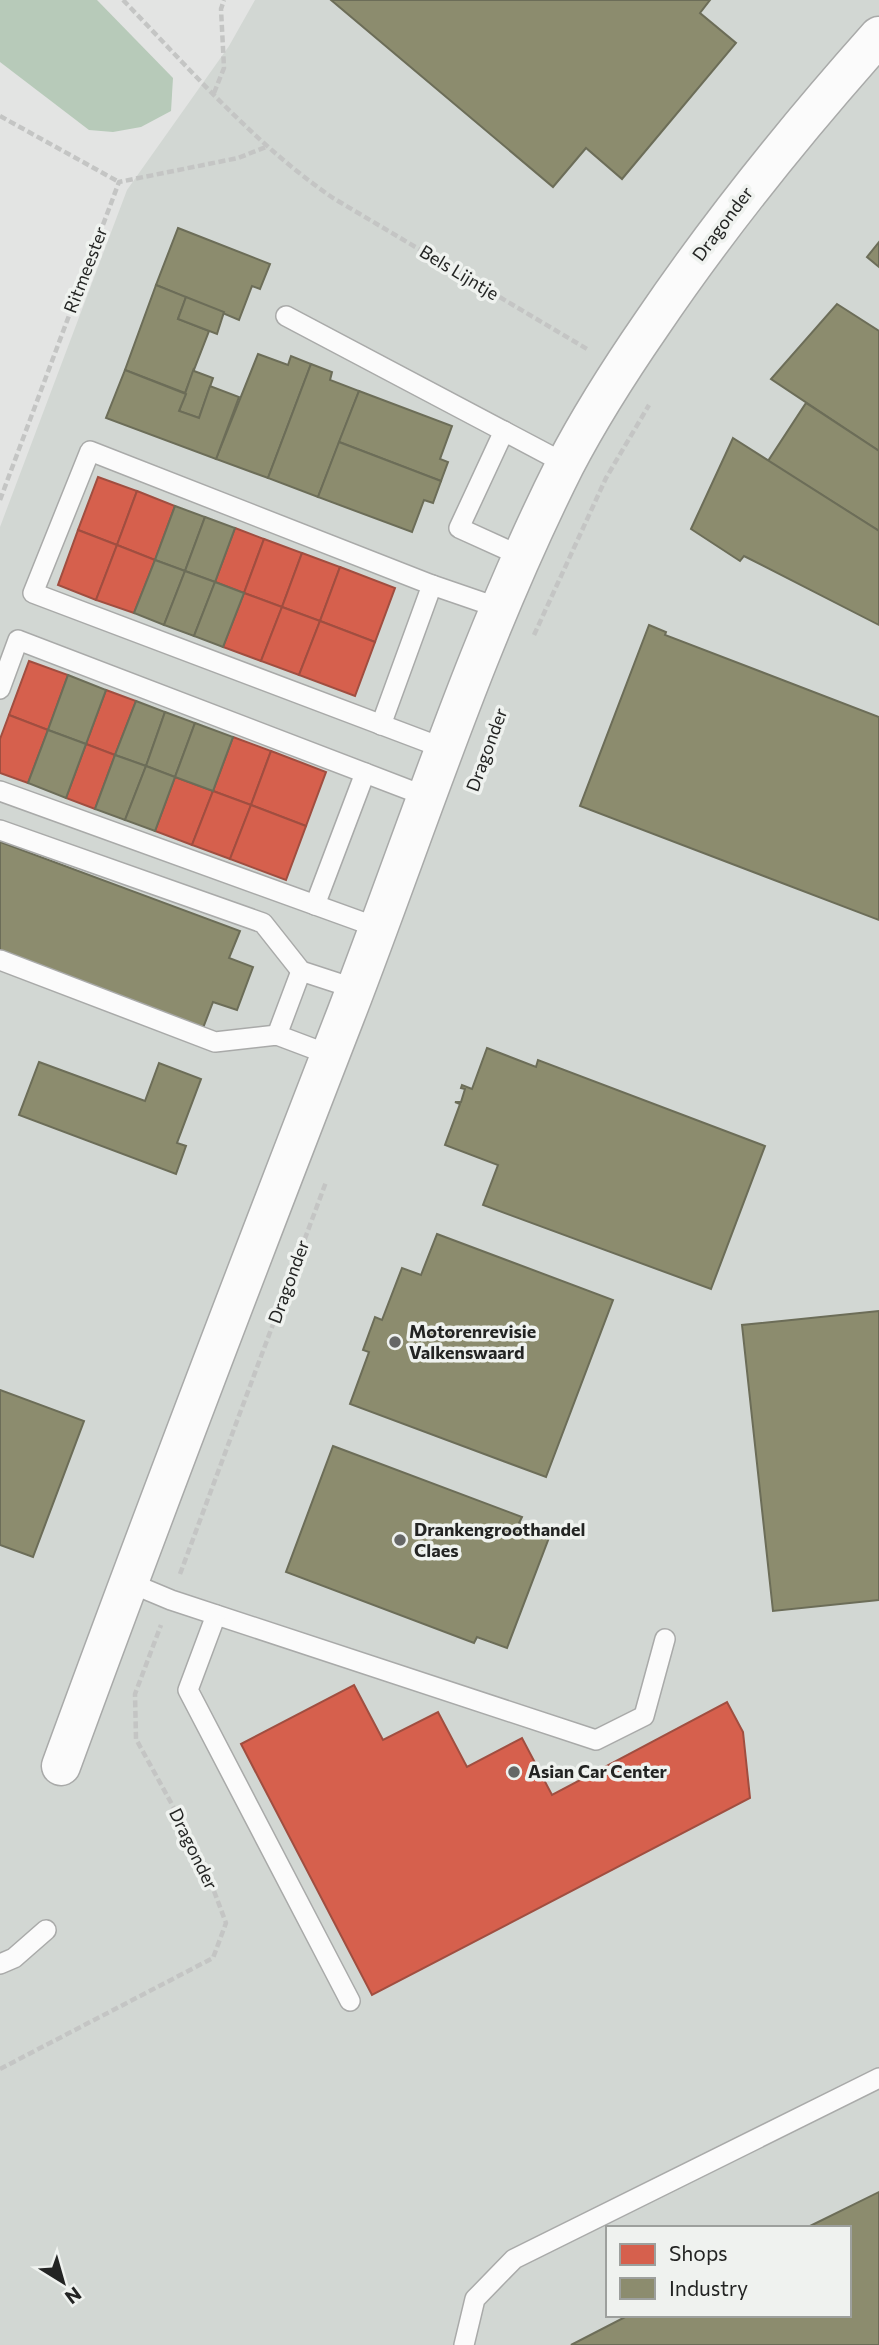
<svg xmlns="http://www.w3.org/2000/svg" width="879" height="2345" font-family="Commissioner,sans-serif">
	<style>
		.built { fill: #d2d7d3; fill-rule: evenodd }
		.forest { fill: #b7cab9 }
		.shops { fill: #d6604d; stroke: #a04e40; stroke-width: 2 }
		.industry { fill: #8c8c6e; stroke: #6c6d58; stroke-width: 2 }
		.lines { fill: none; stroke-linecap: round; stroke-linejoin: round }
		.lane-casing { stroke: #a9aaa9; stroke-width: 22 }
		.street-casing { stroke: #a9aaa9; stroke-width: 41 }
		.path { stroke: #c4c5c4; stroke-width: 4.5; stroke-dasharray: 7 3.5; stroke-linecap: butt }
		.lane { stroke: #fbfbfb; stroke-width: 19 }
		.street { stroke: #fbfbfb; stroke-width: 38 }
		.poi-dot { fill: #666766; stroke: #eff2ef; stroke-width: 2.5 }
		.labels { text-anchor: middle; stroke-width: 7; stroke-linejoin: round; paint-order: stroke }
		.street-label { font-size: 18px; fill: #232423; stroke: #eff2ef }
		.poi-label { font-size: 18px; font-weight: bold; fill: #232423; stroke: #eff2ef; text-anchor: start }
	</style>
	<rect width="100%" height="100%" fill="#e3e4e3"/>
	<path class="built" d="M255,0H879V2345H0V527L127,190L229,46ZM608,2228H849V2315H608Z"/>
	<polygon class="forest" points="0,0 97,0 173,78 171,111 141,127 113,132 89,130 0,62"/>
	<g class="shops">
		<polygon points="98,477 137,491 117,545 78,530"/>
		<polygon points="137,491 175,506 155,560 117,545"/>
		<polygon points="235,528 264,539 244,593 215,582"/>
		<polygon points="78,530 117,545 96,600 58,585"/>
		<polygon points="264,539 302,553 282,607 244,593"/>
		<polygon points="117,545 155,560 134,613 96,600"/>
		<polygon points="302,553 340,567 320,621 282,607"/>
		<polygon points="340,567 395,588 375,642 320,621"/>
		<polygon points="244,593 282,607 261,661 223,647"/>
		<polygon points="282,607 320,621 299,675 261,661"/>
		<polygon points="320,621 375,642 355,696 299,675"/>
		<polygon points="29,661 68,675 48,730 9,715"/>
		<polygon points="106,690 136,701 115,755 86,744"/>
		<polygon points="9,715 48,730 28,783 0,773 0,739"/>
		<polygon points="233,737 271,751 251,805 213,791"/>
		<polygon points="86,744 115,755 95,809 66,798"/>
		<polygon points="271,751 326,772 306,826 251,805"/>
		<polygon points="175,777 213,791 192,845 155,831"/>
		<polygon points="213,791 251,805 230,859 192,845"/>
		<polygon points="251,805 306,826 286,880 230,859"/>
		<polygon points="354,1685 383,1740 438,1712 467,1767 522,1738 552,1795 727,1702 743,1732 750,1798 372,1995 241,1744"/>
	</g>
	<g class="industry">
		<polygon points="331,0 710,0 700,13 736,43 622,179 586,148 553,187"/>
		<polygon points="178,228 270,264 260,289 252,286 239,320 156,285"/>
		<polygon points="879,242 879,267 867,257"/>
		<polygon points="156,285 186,297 178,319 209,331 185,393 125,370"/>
		<polygon points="186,297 224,312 217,334 178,319"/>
		<polygon points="837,304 879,331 879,451 771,379"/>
		<polygon points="258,354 288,365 291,356 311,364 268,478 216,459"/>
		<polygon points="311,364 332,372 330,380 359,391 318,497 268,478"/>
		<polygon points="194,368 194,371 213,378 199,418 179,411"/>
		<polygon points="125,370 186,394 179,411 199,418 210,386 239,397 216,459 106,418"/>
		<polygon points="359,391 452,426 440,459 448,462 441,481 339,442"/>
		<polygon points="806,403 879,451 879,531 768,461"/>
		<polygon points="733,438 879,531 879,625 744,556 740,561 691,529"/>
		<polygon points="339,442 441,481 433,503 424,500 412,532 318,497"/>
		<polygon points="175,506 205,517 185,571 155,560"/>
		<polygon points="205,517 235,528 215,582 185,571"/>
		<polygon points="155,560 185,571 164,625 134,613"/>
		<polygon points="185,571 215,582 194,636 164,625"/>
		<polygon points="215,582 244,593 223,647 194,636"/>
		<polygon points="649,625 666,632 665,635 879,717 879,920 580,806"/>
		<polygon points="68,675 106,690 86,744 48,730"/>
		<polygon points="136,701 165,712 146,766 115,755"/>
		<polygon points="165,712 195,723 175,777 146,766"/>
		<polygon points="195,723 233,737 213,791 175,777"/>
		<polygon points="48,730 86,744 66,798 28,783"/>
		<polygon points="115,755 146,766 125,820 95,809"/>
		<polygon points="146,766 175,777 155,831 125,820"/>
		<polygon points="0,842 240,931 229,958 253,967 237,1010 213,1002 203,1028 0,953"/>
		<polygon points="487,1048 536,1067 538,1060 765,1146 711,1289 483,1205 498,1165 445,1145 460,1104 455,1102 461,1102 465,1089 461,1088 462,1085 472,1089"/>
		<polygon points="39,1062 145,1101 159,1063 201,1079 177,1143 186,1146 176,1174 19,1115"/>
		<polygon points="437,1234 613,1300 546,1477 350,1404 369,1352 363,1350 375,1317 382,1320 402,1268 421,1275"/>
		<polygon points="879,1311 879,1600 773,1611 742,1325"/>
		<polygon points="0,1390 84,1421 33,1557 0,1545"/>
		<polygon points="333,1446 522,1517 519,1523 550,1535 507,1648 477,1637 474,1643 286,1572"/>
		<polygon points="879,2192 879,2345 571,2345 629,2315 849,2315 849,2228 806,2228"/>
	</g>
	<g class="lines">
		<g class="lane-casing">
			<g id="lane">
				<polyline points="286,316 566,464"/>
				<polyline points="504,431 459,528 523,557"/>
				<polyline points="0,689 18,640 425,796"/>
				<polyline points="381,725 432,585"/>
				<polyline points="443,748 33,593 90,451 432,585 499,608"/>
				<polyline points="0,791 379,928"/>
				<polyline points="0,830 263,923 301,971 356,989"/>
				<polyline points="315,905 365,773"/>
				<polyline points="0,960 215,1042 277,1035 330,1055"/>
				<polyline points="277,1035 301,971"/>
				<polyline points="128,1582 171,1600 596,1740 644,1716 665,1639"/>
				<polyline points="216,1615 188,1690 350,2001"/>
				<polyline points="0,1964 14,1958 46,1930"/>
				<polyline points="464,2345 475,2299 514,2259 879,2078"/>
			</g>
		</g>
		<g class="street-casing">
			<path id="street" d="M61,1766C153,1514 249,1264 346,1014C417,830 476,642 565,465C590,417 620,370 651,325C720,223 797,128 879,36"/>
		</g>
		<g class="path">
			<path d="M123,0C190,69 253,143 333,198L587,349"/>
			<polyline points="214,93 224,68 221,9 224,0"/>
			<polyline points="0,116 119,182"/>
			<polyline points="0,500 119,182 238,158 266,147"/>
			<polyline points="534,635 606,478 649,405"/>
			<polyline points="180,1574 326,1182"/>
			<polyline points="0,2069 213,1958 226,1923 202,1859 136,1739 135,1694 161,1625"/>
		</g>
		<use href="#lane" class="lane"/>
		<use href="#street" class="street"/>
	</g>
	<g class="poi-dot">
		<circle cx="395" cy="1342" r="7"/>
		<circle cx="400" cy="1540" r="7"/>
		<circle cx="514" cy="1772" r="7"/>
	</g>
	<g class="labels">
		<g class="street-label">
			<text transform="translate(723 224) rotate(-53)" y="6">Dragonder</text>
			<text transform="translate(86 270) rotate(-69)" y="6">Ritmeester</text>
			<text transform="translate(459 273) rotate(31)" y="6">Bels Lijntje</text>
			<text transform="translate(487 750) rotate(-70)" y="6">Dragonder</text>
			<text transform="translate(289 1282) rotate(-70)" y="6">Dragonder</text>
			<text transform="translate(193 1849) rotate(64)" y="6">Dragonder</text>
		</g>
		<g class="poi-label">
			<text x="409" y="1338">Motorenrevisie<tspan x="409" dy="21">Valkenswaard</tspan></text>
			<text x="414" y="1536">Drankengroothandel<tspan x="414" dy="21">Claes</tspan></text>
			<text x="528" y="1778">Asian Car Center</text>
		</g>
	</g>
	<rect x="606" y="2226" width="245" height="91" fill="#eff2ef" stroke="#9da09d" stroke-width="2"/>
	<rect x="620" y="2244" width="35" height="21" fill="#d6604d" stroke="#9da09d" stroke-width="2"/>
	<text x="669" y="2261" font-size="21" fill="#232423">Shops</text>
	<rect x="620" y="2278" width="35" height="21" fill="#8c8c6e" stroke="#9da09d" stroke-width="2"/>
	<text x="669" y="2296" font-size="21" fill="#232423">Industry</text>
	<g transform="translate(63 2282) rotate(143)" stroke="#eff2ef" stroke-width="5" paint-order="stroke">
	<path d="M0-5L12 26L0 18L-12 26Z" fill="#232423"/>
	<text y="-10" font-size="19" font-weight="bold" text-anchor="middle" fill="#232423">N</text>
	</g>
</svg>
